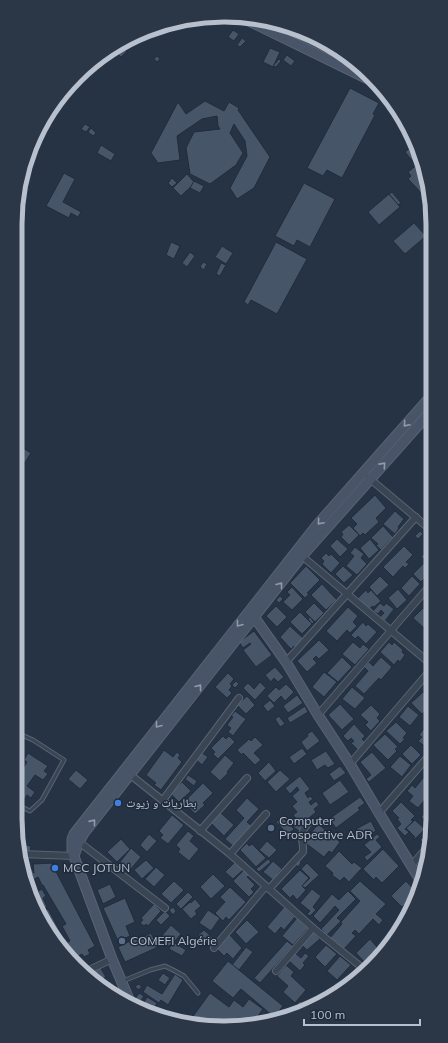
<svg xmlns="http://www.w3.org/2000/svg" width="448" height="1043" font-family="Mulish,'Noto Naskh Arabic',sans-serif">
	<style>
		.building { fill: #475569; stroke: #212c3c }
		.lines { fill: none; stroke-linecap: round; stroke-linejoin: round }
		.lane-casing { stroke: #596372; stroke-width: 5 }
		.street-casing { stroke: #596372; stroke-width: 8 }
		.secondary-casing { stroke: #596372; stroke-width: 11 }
		.lane { stroke: #3a4554; stroke-width: 3 }
		.street { stroke: #3a4554; stroke-width: 6 }
		.secondary { stroke: #485468; stroke-width: 9 }
		.oneway { stroke: #919aaa }
		.shop-dot { fill: #3f7fe0; stroke: #1f2a3a; stroke-width: 1.5 }
		.service-dot { fill: #5c6f8a; stroke: #1f2a3a; stroke-width: 1.5 }
		.labels { text-anchor: middle; stroke-width: 3; stroke-linejoin: round; paint-order: stroke }
		.poi-label { font-size: 12px; fill: #b8c0ce; stroke: #1f2a3a; text-anchor: start }
		.rim { fill: none; stroke: #b8c0ce; stroke-width: 5 }
	</style>
	<rect width="100%" height="100%" fill="#253345"/>
	<g class="building">
		<polygon points="233,30 239,34 234,41 228,37"/>
		<polygon points="242,38 246,41 240,47 237,45"/>
		<polygon points="122,47 127,51 121,57 116,52"/>
		<polygon points="270,48 280,52 273,67 263,62"/>
		<polygon points="287,55 295,61 291,66 283,60"/>
		<polygon points="156,56 160,58 158,62 154,60"/>
		<polygon points="279,59 281,61 276,67 273,66"/>
		<polygon points="350,88 379,103 373,114 375,115 342,178 327,170 323,176 307,168"/>
		<polygon points="205,101 224,111 229,102 239,108 238,110 270,157 254,188 237,199 230,188 247,156 245,141 234,124 230,133 243,153 236,165 210,184 190,174 186,148 194,132 220,129 218,126 217,116 202,119 177,136 180,160 158,163 151,153 178,102 186,114"/>
		<polygon points="85,124 90,127 86,132 81,129"/>
		<polygon points="91,128 96,133 93,136 88,132"/>
		<polygon points="416,143 421,159 415,164 405,152"/>
		<polygon points="101,145 115,154 111,161 97,153"/>
		<polygon points="419,163 421,165 422,163 425,172 424,172 425,174 431,196 427,199 408,179 411,176 408,172"/>
		<polygon points="64,173 75,179 63,202 81,212 78,217 71,213 69,218 46,206"/>
		<polygon points="187,174 195,183 181,196 173,188"/>
		<polygon points="172,178 177,183 172,187 168,183"/>
		<polygon points="194,181 204,186 200,193 190,188"/>
		<polygon points="304,183 335,199 310,247 297,240 294,246 275,236"/>
		<polygon points="392,192 401,203 398,205 389,194"/>
		<polygon points="389,194 400,207 379,225 368,212"/>
		<polygon points="414,223 426,236 405,254 393,241"/>
		<polygon points="171,242 180,246 174,259 166,255"/>
		<polygon points="276,242 307,259 277,314 251,300 248,305 244,302"/>
		<polygon points="222,246 233,253 226,264 215,257"/>
		<polygon points="190,252 195,256 187,267 182,263"/>
		<polygon points="203,262 207,264 204,270 200,267"/>
		<polygon points="221,263 226,265 220,276 216,274"/>
		<polygon points="15,443 31,453 15,478"/>
		<polygon points="375,495 386,508 376,518 379,522 365,535 363,533 360,536 353,528 357,524 351,518"/>
		<polygon points="432,507 432,523 424,515"/>
		<polygon points="395,511 404,519 398,527 399,528 395,534 383,524"/>
		<polygon points="349,525 359,535 349,545 341,537 343,534 341,532"/>
		<polygon points="383,526 393,537 381,550 376,545 378,544 371,538"/>
		<polygon points="420,531 423,534 418,539 415,536"/>
		<polygon points="337,539 348,549 340,557 330,546"/>
		<polygon points="370,539 379,550 369,559 360,548"/>
		<polygon points="432,543 432,565 421,557"/>
		<polygon points="404,546 413,555 406,562 409,564 405,568 403,566 393,577 383,567"/>
		<polygon points="355,547 364,554 361,558 367,564 357,575 346,566 354,556 350,553"/>
		<polygon points="326,553 329,556 331,554 340,563 331,573 322,564 324,561 321,558"/>
		<polygon points="424,563 432,571 432,575 430,573 421,582 413,574"/>
		<polygon points="306,566 320,580 307,593 309,594 305,598 290,583"/>
		<polygon points="343,566 353,575 344,583 335,574"/>
		<polygon points="380,576 389,585 377,596 369,587"/>
		<polygon points="412,576 420,584 409,596 401,588"/>
		<polygon points="322,584 337,600 326,610 311,595"/>
		<polygon points="292,587 303,599 292,610 283,602 290,595 287,592"/>
		<polygon points="398,589 407,600 397,609 388,598"/>
		<polygon points="366,590 368,593 371,590 381,601 374,607 373,606 369,609 358,598"/>
		<polygon points="280,596 283,599 279,603 276,600"/>
		<polygon points="432,597 432,611 428,606 430,603 428,601"/>
		<polygon points="314,603 324,613 315,622 305,612"/>
		<polygon points="380,603 384,606 386,603 394,609 385,621 380,617 384,613 381,610 378,614 373,611"/>
		<polygon points="276,606 287,617 277,627 266,616"/>
		<polygon points="348,607 358,616 353,622 357,626 350,633 347,630 337,641 326,631"/>
		<polygon points="423,608 432,617 432,622 425,629 413,618"/>
		<polygon points="300,612 312,624 302,634 290,622"/>
		<polygon points="310,617 314,622 312,624 308,619"/>
		<polygon points="363,622 366,626 368,624 377,632 366,644 358,636 355,639 351,635"/>
		<polygon points="290,626 304,639 295,648 294,646 291,649 280,637"/>
		<polygon points="254,631 272,655 256,667 243,650 251,644 250,643 243,648 239,642"/>
		<polygon points="319,640 329,650 319,659 316,656 313,659 317,663 307,672 297,661"/>
		<polygon points="353,642 360,648 363,644 369,649 355,665 342,654"/>
		<polygon points="389,642 392,645 394,642 403,650 402,652 405,655 400,662 398,660 394,665 380,652"/>
		<polygon points="342,657 352,667 338,682 327,673"/>
		<polygon points="381,657 392,667 381,680 379,678 364,694 355,686 368,671 364,667 369,662 373,666"/>
		<polygon points="275,667 284,677 278,682 274,678 271,682 265,675"/>
		<polygon points="324,672 337,682 324,697 312,687"/>
		<polygon points="228,673 234,679 230,684 232,686 229,690 232,693 227,698 215,687"/>
		<polygon points="236,681 239,684 235,688 232,685"/>
		<polygon points="260,682 266,688 255,700 243,688 248,683 254,689"/>
		<polygon points="433,683 433,699 425,690"/>
		<polygon points="286,684 294,692 285,701 281,696 274,703 267,696 276,687 279,690"/>
		<polygon points="352,687 365,698 355,709 342,699"/>
		<polygon points="423,692 433,701 433,703 422,714 411,703"/>
		<polygon points="297,695 303,703 288,713 283,706"/>
		<polygon points="247,696 255,705 246,714 237,705"/>
		<polygon points="270,700 275,706 268,712 263,706"/>
		<polygon points="340,704 354,719 342,730 328,715"/>
		<polygon points="371,705 380,714 377,718 380,721 371,731 365,725 368,722 360,715"/>
		<polygon points="305,706 308,712 290,723 287,718"/>
		<polygon points="408,706 419,715 410,726 399,717"/>
		<polygon points="235,711 246,719 233,736 228,732 231,728 227,725 233,717 231,716"/>
		<polygon points="279,716 285,724 280,727 275,719"/>
		<polygon points="433,720 433,728 429,724"/>
		<polygon points="396,722 407,733 403,738 405,739 400,744 386,731"/>
		<polygon points="354,724 365,736 362,739 367,744 359,751 351,743 354,741 351,738 348,741 343,736"/>
		<polygon points="425,727 433,733 433,741 427,748 418,741 422,737 419,735"/>
		<polygon points="312,731 320,741 307,751 301,742 308,736 307,734"/>
		<polygon points="385,734 398,747 395,749 397,751 388,760 373,745"/>
		<polygon points="223,736 226,739 229,736 235,742 218,759 213,754 215,752 211,748"/>
		<polygon points="255,737 263,745 254,753 261,760 255,765 243,753 242,755 237,750 249,739 251,741"/>
		<polygon points="411,745 421,755 412,764 402,754"/>
		<polygon points="302,748 307,754 294,764 289,757"/>
		<polygon points="164,750 173,757 177,752 180,755 178,758 182,762 161,790 154,785 156,783 146,775"/>
		<polygon points="326,751 335,764 328,768 325,765 317,770 311,760"/>
		<polygon points="201,752 208,757 202,765 195,759"/>
		<polygon points="372,752 386,768 369,782 366,779 371,775 360,762"/>
		<polygon points="28,753 48,766 44,771 48,774 43,780 35,775 27,786 35,792 31,798 27,795 24,800 15,794 15,780 27,762 24,760"/>
		<polygon points="225,755 234,763 227,772 228,773 220,781 210,772"/>
		<polygon points="400,756 411,765 402,777 390,767"/>
		<polygon points="269,762 276,771 265,781 258,773"/>
		<polygon points="428,764 433,768 433,773 432,775 424,770"/>
		<polygon points="340,766 346,773 334,781 329,774"/>
		<polygon points="76,770 88,780 80,789 68,779"/>
		<polygon points="280,770 290,779 276,792 267,782"/>
		<polygon points="428,772 433,776 433,790 432,791 430,789 425,795 427,797 418,808 409,801 413,796 407,791 412,785 415,788"/>
		<polygon points="188,775 197,781 194,786 185,779"/>
		<polygon points="300,776 310,789 305,793 308,798 310,796 313,799 309,802 311,805 316,801 319,805 314,809 316,812 301,825 293,815 297,812 292,806 297,802 292,796 299,790 297,787 290,794 285,788"/>
		<polygon points="340,780 349,792 330,805 322,793"/>
		<polygon points="182,782 191,791 179,802 170,793"/>
		<polygon points="203,783 213,793 203,803 205,805 195,814 184,802"/>
		<polygon points="360,797 365,803 358,808 360,810 336,828 329,819"/>
		<polygon points="247,798 259,809 247,822 253,827 234,847 225,839 244,818 236,810"/>
		<polygon points="401,802 415,816 411,820 413,821 405,829 409,832 405,836 397,828 401,824 397,819 399,818 392,811"/>
		<polygon points="432,805 433,806 433,819 432,826 421,817"/>
		<polygon points="220,812 234,825 224,836 210,822"/>
		<polygon points="172,815 184,825 168,844 160,838 163,835 159,831"/>
		<polygon points="282,817 294,829 284,838 279,832 283,829 276,822"/>
		<polygon points="415,820 425,829 414,840 413,840 415,837 406,828"/>
		<polygon points="371,821 376,831 361,839 356,829"/>
		<polygon points="296,823 303,827 301,832 293,827"/>
		<polygon points="318,824 340,842 332,853 329,851 324,857 304,842"/>
		<polygon points="188,831 194,836 190,841 199,849 189,861 178,852 180,849 176,845"/>
		<polygon points="149,834 157,841 147,852 140,845"/>
		<polygon points="377,834 380,837 376,840 382,847 367,861 364,857 371,852 364,845"/>
		<polygon points="425,835 428,838 423,843 420,840"/>
		<polygon points="121,839 130,849 117,862 107,852"/>
		<polygon points="267,841 277,850 269,858 259,850"/>
		<polygon points="247,843 249,846 252,844 266,858 256,867 240,850"/>
		<polygon points="25,845 31,846 30,852 24,851"/>
		<polygon points="131,848 141,857 130,870 120,862"/>
		<polygon points="383,849 399,866 382,883 376,877 374,880 363,869"/>
		<polygon points="339,851 352,864 354,862 362,868 349,882 344,877 340,881 332,875 333,873 325,866"/>
		<polygon points="268,859 271,862 259,872 256,869"/>
		<polygon points="146,860 154,868 142,879 134,870"/>
		<polygon points="298,860 301,863 298,867 295,864"/>
		<polygon points="273,861 282,869 273,880 263,872"/>
		<polygon points="235,862 243,870 233,879 225,872"/>
		<polygon points="54,863 52,864 95,946 88,950 90,954 84,957 82,954 71,960 69,955 72,953 66,943 70,941 62,926 66,924 43,885 42,885 38,877 26,884 22,864 29,864 34,873 33,864"/>
		<polygon points="307,863 319,875 305,888 302,886 310,878 301,869"/>
		<polygon points="156,867 165,875 154,887 145,879"/>
		<polygon points="244,870 249,875 247,877 255,885 251,889 254,892 249,897 233,881"/>
		<polygon points="300,870 309,878 302,886 306,890 297,900 293,895 290,898 281,889"/>
		<polygon points="213,874 225,886 211,899 200,887"/>
		<polygon points="174,881 184,890 171,903 161,894"/>
		<polygon points="360,881 386,904 376,914 383,920 379,925 373,919 359,934 355,930 352,933 356,936 343,950 330,938 342,924 341,922 360,901 350,891"/>
		<polygon points="406,881 417,893 402,907 391,896"/>
		<polygon points="110,884 116,897 103,904 97,890"/>
		<polygon points="230,887 246,902 229,920 226,917 223,921 215,913 225,902 220,897"/>
		<polygon points="42,889 46,896 43,898 47,907 40,911 31,895"/>
		<polygon points="312,889 321,896 313,907 316,910 310,916 307,914 310,911 300,903"/>
		<polygon points="348,891 356,899 337,918 341,921 327,935 321,929 339,910 335,906 320,923 313,916 332,894 339,900"/>
		<polygon points="188,892 193,897 181,909 176,904"/>
		<polygon points="415,897 411,906 408,904"/>
		<polygon points="125,898 135,922 126,926 130,936 118,941 103,908"/>
		<polygon points="195,899 201,906 195,911 197,914 191,919 182,909 190,902 191,903"/>
		<polygon points="154,904 161,911 148,926 146,924 144,926 140,923 143,920 141,918"/>
		<polygon points="173,907 176,911 173,915 169,910"/>
		<polygon points="284,907 295,917 284,930 281,927 275,934 267,927"/>
		<polygon points="48,909 62,935 56,938 41,912"/>
		<polygon points="208,910 220,918 211,931 199,923"/>
		<polygon points="165,911 170,916 161,925 156,920"/>
		<polygon points="297,918 308,928 293,945 282,936"/>
		<polygon points="247,920 259,932 246,944 235,932"/>
		<polygon points="171,925 181,934 174,942 170,939 166,944 160,938"/>
		<polygon points="204,930 213,938 207,944 198,935"/>
		<polygon points="314,932 320,939 307,950 300,943"/>
		<polygon points="151,933 158,947 125,962 118,947 130,941 129,939 134,936 136,940"/>
		<polygon points="228,933 242,948 233,959 227,953 224,956 215,947"/>
		<polygon points="61,936 66,946 62,948 56,939"/>
		<polygon points="370,939 377,947 376,948 381,953 368,966 356,953"/>
		<polygon points="170,940 173,942 169,946 166,944"/>
		<polygon points="287,941 293,946 260,983 254,978"/>
		<polygon points="173,942 186,950 182,956 169,949"/>
		<polygon points="326,945 337,954 325,967 315,957"/>
		<polygon points="246,947 253,952 239,970 232,965"/>
		<polygon points="298,947 299,949 295,953 301,958 305,953 309,956 303,963 305,965 300,971 287,959"/>
		<polygon points="340,956 351,965 337,980 327,971"/>
		<polygon points="228,961 283,1006 274,1017 241,989 233,998 212,981"/>
		<polygon points="286,965 294,972 291,976 306,990 295,1003 283,992 288,986 277,976"/>
		<polygon points="100,967 106,977 97,982 88,974"/>
		<polygon points="356,967 362,973 354,979 350,974"/>
		<polygon points="163,973 170,978 165,985 158,980"/>
		<polygon points="175,974 183,980 168,1005 161,1000 159,1003 143,992 147,985 162,994"/>
		<polygon points="352,977 354,979 341,989 340,988"/>
		<polygon points="105,982 111,993 101,984"/>
		<polygon points="138,984 142,986 139,990 135,987"/>
		<polygon points="139,993 144,996 140,1002 135,999"/>
		<polygon points="210,993 229,1007 234,1000 243,1007 249,999 263,1009 255,1020 260,1023 252,1026 207,1025 204,1023 203,1025 198,1024 191,1019"/>
		<polygon points="147,997 157,1003 152,1012 141,1008"/>
		<polygon points="300,1001 308,1007 296,1011 293,1009"/>
		<polygon points="160,1008 166,1012 163,1017 156,1014"/>
		<polygon points="174,1015 180,1019 178,1022 171,1019"/>
	</g>
	<g class="lines">
		<g class="lane-casing">
			<g id="lane">
				<polyline points="25,164 69,85"/>
				<polyline points="15,804 30,811 42,800 64,760 33,740 15,732"/>
				<polyline points="123,981 150,970 165,966 175,971 184,976 198,993"/>
			</g>
		</g>
		<g class="street-casing">
			<g id="street">
				<polyline points="369,478 432,531"/>
				<polyline points="302,556 433,666"/>
				<polyline points="286,662 416,517"/>
				<polyline points="318,715 432,583"/>
				<polyline points="350,764 433,667"/>
				<polyline points="128,773 230,854 313,928 365,970"/>
				<polyline points="163,800 239,698"/>
				<polyline points="379,813 433,751"/>
				<polyline points="200,831 247,778"/>
				<polyline points="79,842 165,908"/>
				<polyline points="21,854 74,856"/>
				<polyline points="230,854 266,814"/>
				<polyline points="411,866 429,845"/>
				<path d="M269,889L303,852C304,845 300,837 303,831C304,828 307,825 309,822"/>
				<polyline points="214,948 266,886"/>
				<polyline points="276,971 313,928"/>
				<polyline points="85,972 112,959"/>
			</g>
		</g>
		<g class="secondary-casing">
			<g id="secondary">
				<polyline points="247,20 374,82"/>
				<polyline points="252,614 286,662 318,715 350,764 379,813 422,883"/>
				<polyline points="74,856 79,842 84,833 302,556 432,410"/>
				<polyline points="131,1004 112,959 72,851 72,839 74,834 317,525 432,395"/>
			</g>
		</g>
		<use href="#lane" class="lane"/>
		<use href="#street" class="street"/>
		<use href="#secondary" class="secondary"/>
	</g>
	<defs><path id="oneway-chevron" d="M-2-3.5L2.5 0L-2 3.5" fill="none" stroke-width="1.6" stroke-linecap="round" stroke-linejoin="round"/></defs>
	<g class="oneway">
		<use href="#oneway-chevron" transform="translate(406 424) rotate(131)"/>
		<use href="#oneway-chevron" transform="translate(383 465) rotate(-48)"/>
		<use href="#oneway-chevron" transform="translate(320 522) rotate(131)"/>
		<use href="#oneway-chevron" transform="translate(280 585) rotate(-52)"/>
		<use href="#oneway-chevron" transform="translate(239 624) rotate(128)"/>
		<use href="#oneway-chevron" transform="translate(199 687) rotate(-52)"/>
		<use href="#oneway-chevron" transform="translate(158 725) rotate(128)"/>
		<use href="#oneway-chevron" transform="translate(93 822) rotate(-51)"/>
	</g>
	<g class="shop-dot">
		<circle cx="118" cy="803" r="4"/>
		<circle cx="55" cy="868" r="4"/>
	</g>
	<g class="service-dot">
		<circle cx="271" cy="828" r="4"/>
		<circle cx="122" cy="941" r="4"/>
	</g>
	<g class="labels">
		<g class="poi-label">
			<text x="126" y="807">بطاريات و زيوت</text>
			<text x="279" y="825">Computer<tspan x="279" dy="14">Prospective ADR</tspan></text>
			<text x="63" y="872">MCC JOTUN</text>
			<text x="130" y="945">COMEFI Algérie</text>
		</g>
	</g>
	<path d="M0 0H448V1043H0ZM224 22H224A202 202 0 0 1 426 224V819A202 202 0 0 1 224 1021H224A202 202 0 0 1 22 819V224A202 202 0 0 1 224 22Z" fill="#2b3646" fill-rule="evenodd"/>
	<path class="rim" d="M224 22H224A202 202 0 0 1 426 224V819A202 202 0 0 1 224 1021H224A202 202 0 0 1 22 819V224A202 202 0 0 1 224 22Z"/>
	<path d="M304 1019v6h116v-6" fill="none" stroke="#b8c0ce" stroke-width="2"/>
	<text x="310" y="1019" font-size="12" fill="#b8c0ce" stroke="#1f2a3a" stroke-width="3" paint-order="stroke">100 m</text>
</svg>
